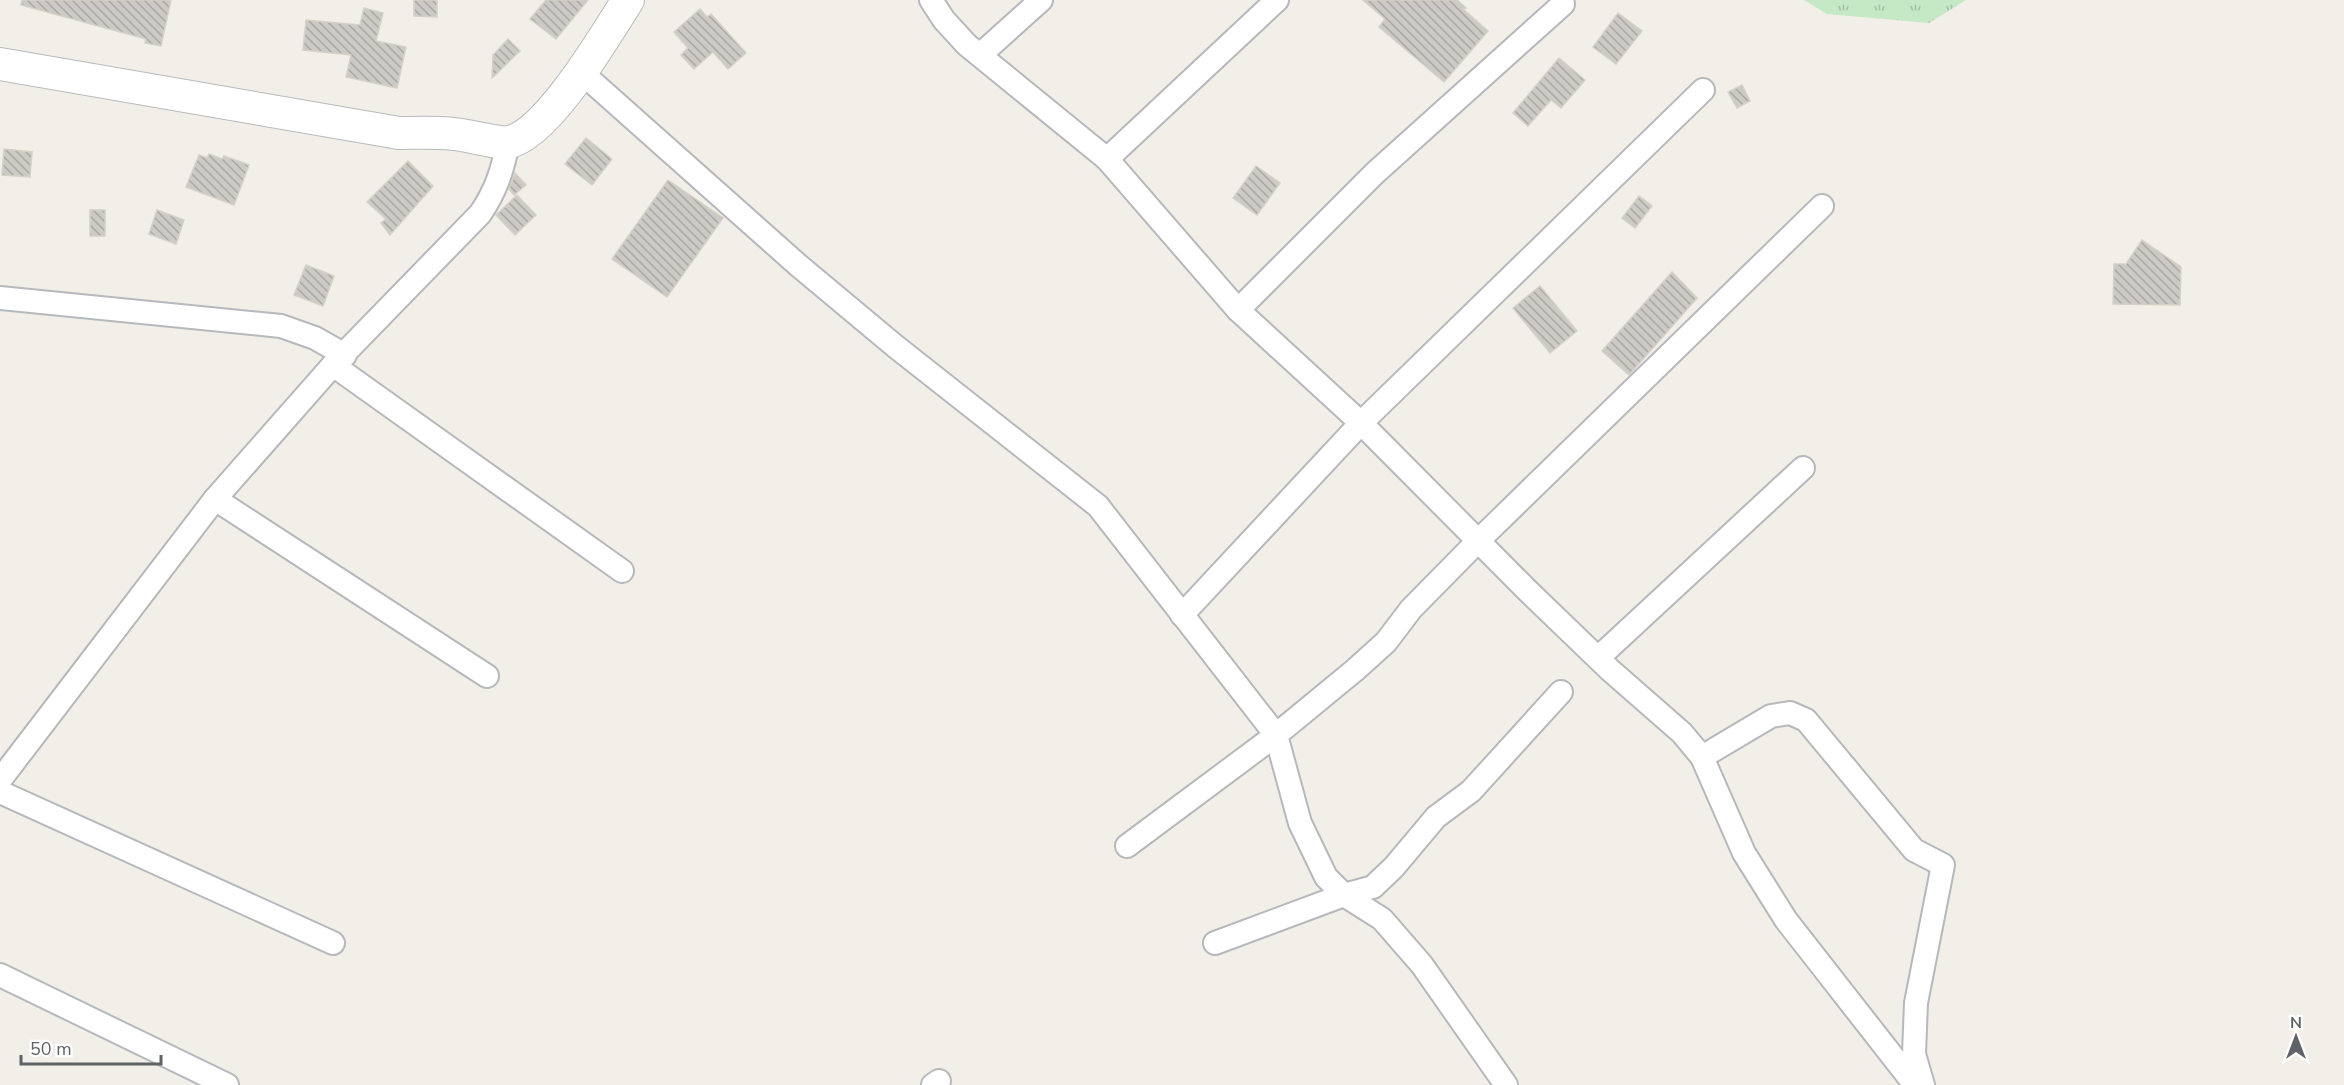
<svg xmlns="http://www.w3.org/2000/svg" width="2344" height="1085" font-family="'Nunito Sans',sans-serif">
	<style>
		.grass { fill: url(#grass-tufts) }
		.building { fill: url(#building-back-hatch); stroke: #d6d1c6; stroke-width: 1.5 }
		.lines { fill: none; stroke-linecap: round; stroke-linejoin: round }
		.street-casing { stroke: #b5b8bc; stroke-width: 26 }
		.secondary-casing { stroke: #b6babf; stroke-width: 34 }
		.street { stroke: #fff; stroke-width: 22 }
		.secondary { stroke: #fff; stroke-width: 32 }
	</style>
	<defs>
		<pattern id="grass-tufts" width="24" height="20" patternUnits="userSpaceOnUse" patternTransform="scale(1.5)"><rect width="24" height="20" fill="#c5e8c5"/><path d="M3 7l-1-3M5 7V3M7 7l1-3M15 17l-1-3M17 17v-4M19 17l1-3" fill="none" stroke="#a3c0a4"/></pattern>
		<pattern id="building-back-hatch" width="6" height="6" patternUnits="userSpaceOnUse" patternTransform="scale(1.5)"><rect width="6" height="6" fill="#cccac5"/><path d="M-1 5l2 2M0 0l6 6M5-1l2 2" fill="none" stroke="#a9a8a4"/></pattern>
	</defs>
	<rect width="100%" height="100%" fill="#f1efe8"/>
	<polygon class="grass" points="1804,0 1966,0 1929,23 1827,14"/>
	<g class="building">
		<polygon points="22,0 171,0 161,46 145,43 146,39 21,5"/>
		<polygon points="414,0 437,0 437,17 414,16"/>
		<polygon points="546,0 588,0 556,39 530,19"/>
		<polygon points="1363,0 1457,0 1466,8 1463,9 1488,31 1444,82 1379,27 1385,19"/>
		<polygon points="364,8 383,13 376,41 406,47 397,88 346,77 351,55 303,50 306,20 360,25"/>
		<polygon points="700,9 707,17 711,14 746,53 728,69 713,52 694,69 681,55 688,48 674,32"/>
		<polygon points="1618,13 1642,31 1616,64 1593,47"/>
		<polygon points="508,39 520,51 492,78 493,55"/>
		<polygon points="1559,58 1585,80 1561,108 1551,100 1528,126 1513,113"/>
		<polygon points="1742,85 1750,101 1737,108 1728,92"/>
		<polygon points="586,138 612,159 592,185 565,164"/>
		<polygon points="4,149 32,152 30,177 2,175"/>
		<polygon points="209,154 222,159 224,156 249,165 234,205 186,187 199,155 207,158"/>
		<polygon points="408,161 433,186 390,235 381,223 386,219 367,202"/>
		<polygon points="1256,166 1280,183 1257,215 1233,198"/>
		<polygon points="515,173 526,185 514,195 509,189"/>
		<polygon points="668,180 723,218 667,297 612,259"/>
		<polygon points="517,195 536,215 515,235 496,215"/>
		<polygon points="1639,196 1652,206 1635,228 1622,218"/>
		<rect x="90" y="210" width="15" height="26"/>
		<polygon points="157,210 184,220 176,244 149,234"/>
		<polygon points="2142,240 2181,267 2180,305 2113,304 2114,264 2126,264"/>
		<polygon points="306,265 334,276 323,306 294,295"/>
		<polygon points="1672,272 1697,298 1629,375 1602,351"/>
		<polygon points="1540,286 1577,331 1550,353 1513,308"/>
	</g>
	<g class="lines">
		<g class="street-casing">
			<g id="street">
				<polyline points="931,0 944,20 967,45 1107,159 1238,310 1361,423 1528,591 1610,670 1682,733 1702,757 1744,853 1786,920 1915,1085"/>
				<polyline points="980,55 1041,0"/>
				<polyline points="581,72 798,265 895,346 1098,506 1276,735 1300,823 1326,877 1344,895 1382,919 1422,965 1506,1085"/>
				<polyline points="1107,159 1277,0"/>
				<polyline points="0,298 281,326 315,338 345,355"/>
				<polyline points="1238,310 1375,173 1563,4"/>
				<polyline points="333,365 622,571"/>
				<polyline points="215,499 487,676"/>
				<polyline points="1182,615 1361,423 1703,90"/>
				<polyline points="1598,658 1803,468"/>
				<polyline points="1702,757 1771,716 1790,713 1806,720 1914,850 1943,865 1916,1003 1914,1054 1923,1085"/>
				<path d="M0,780L215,499L333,365L480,214C496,191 503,169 508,142"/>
				<polyline points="0,792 333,943"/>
				<polyline points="1127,846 1276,735 1355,670 1386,642 1411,609 1478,541 1822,206"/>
				<polyline points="1215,943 1344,895 1373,887 1394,867 1436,817 1471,791 1561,692"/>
				<polyline points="0,975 227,1085"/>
				<polyline points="933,1085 939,1081"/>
			</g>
		</g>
		<g class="secondary-casing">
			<path id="secondary" d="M0,64L399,133C417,133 436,132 454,134C468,135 497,144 509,142C548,134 606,34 628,0"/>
		</g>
		<use href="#street" class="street"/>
		<use href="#secondary" class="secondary"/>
	</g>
	<g transform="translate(2296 1037)" stroke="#ffffff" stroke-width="4.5" paint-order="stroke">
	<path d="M0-4.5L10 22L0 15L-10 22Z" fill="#5f6368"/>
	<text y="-9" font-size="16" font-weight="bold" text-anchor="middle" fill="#5f6368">N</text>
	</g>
	<path d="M21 1055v9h140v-9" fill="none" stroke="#5f6368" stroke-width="3"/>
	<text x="30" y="1055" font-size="18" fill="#5f6368" stroke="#ffffff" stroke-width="4.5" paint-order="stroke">50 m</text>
</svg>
